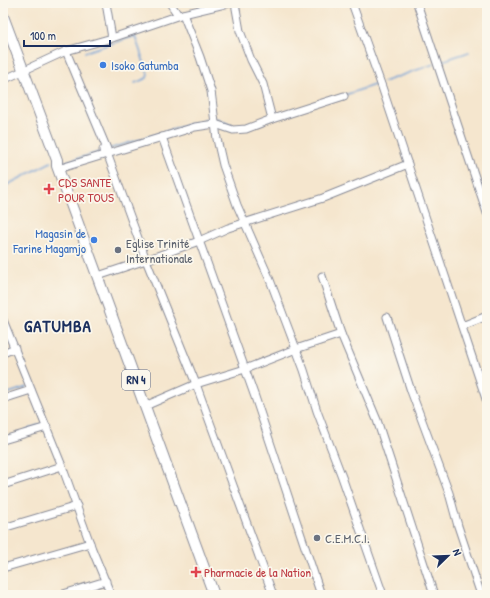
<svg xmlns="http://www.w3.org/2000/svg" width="490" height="598" font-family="'Patrick Hand',sans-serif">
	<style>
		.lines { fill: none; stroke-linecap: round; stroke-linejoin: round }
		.stream { stroke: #6a9dd5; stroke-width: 1.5 }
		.street-casing { stroke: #888a96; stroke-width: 9 }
		.primary-casing { stroke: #888a96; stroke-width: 12 }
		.street { stroke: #fff; stroke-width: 7 }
		.primary { stroke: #fff; stroke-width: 10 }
		.shop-dot { fill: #3f7fe0; stroke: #fbf7ec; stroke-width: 1.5 }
		.health-dot { fill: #e0444e; stroke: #fbf7ec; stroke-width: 1.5 }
		.worship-dot { fill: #6b7280; stroke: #fbf7ec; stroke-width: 1.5 }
		.labels { text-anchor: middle; stroke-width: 3.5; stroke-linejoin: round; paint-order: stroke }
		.shield { fill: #fbf7ec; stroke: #5e6b89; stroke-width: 1 }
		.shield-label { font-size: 12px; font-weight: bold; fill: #1b2f5e }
		.shop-label { font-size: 13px; fill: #366cbe; stroke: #fbf7ec; text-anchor: start }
		.health-label { font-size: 13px; fill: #be3a42; stroke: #fbf7ec; text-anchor: start }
		.worship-label { font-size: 13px; fill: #5b616d; stroke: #fbf7ec; text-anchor: start }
		.district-label { font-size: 17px; font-weight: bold; letter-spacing: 1px; fill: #1b2f5e; stroke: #fbf7ec }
	</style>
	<rect width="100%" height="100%" fill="#fbf7ec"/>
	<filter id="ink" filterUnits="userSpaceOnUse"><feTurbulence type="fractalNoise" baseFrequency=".025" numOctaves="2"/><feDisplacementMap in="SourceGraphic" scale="8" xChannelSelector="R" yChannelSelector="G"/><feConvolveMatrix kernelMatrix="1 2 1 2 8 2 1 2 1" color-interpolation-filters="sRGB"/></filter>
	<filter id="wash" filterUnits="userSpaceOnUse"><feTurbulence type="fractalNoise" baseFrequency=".012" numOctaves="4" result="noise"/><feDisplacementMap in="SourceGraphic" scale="16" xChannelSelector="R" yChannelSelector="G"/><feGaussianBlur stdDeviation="0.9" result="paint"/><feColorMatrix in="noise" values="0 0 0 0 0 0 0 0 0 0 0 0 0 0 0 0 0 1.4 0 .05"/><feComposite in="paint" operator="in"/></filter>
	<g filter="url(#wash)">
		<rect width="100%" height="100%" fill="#f5e6ce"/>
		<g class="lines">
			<g class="stream">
				<polyline points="85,52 135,36 148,74 147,78 135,83"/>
				<polyline points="439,62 469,52"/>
				<polyline points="383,82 434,64"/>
				<polyline points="345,95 377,84"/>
				<polyline points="216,118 232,126"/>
				<polyline points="242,126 252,123"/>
				<polyline points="109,149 213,117"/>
				<polyline points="61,163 100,152"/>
				<polyline points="3,187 51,162"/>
				<polyline points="3,395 27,387"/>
				<polyline points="26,430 41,424"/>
			</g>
		</g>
	</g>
	<g filter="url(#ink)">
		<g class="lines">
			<g class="street-casing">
				<g id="street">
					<polyline points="106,3 112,38"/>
					<polyline points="170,3 178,15"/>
					<polyline points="235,3 240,31 251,60 263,84 272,119"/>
					<polyline points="352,3 382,87 487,402"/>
					<polyline points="417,3 487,213"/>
					<polyline points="183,14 200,57 211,91 217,139 223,165 237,205 270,280 304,370 317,411 342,477 383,595"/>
					<polyline points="66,51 107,149 103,150 104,154"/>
					<polyline points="3,80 66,51 112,38 183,14 229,3"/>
					<polyline points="162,137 255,397 321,595"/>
					<polyline points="107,153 146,260 196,384 273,595"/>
					<polyline points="58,169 195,127 215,124 233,130 246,129 272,119 344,96"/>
					<polyline points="98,276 146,260 199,241 228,228 323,198 408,164"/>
					<polyline points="322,276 341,334 377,420 434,595"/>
					<polyline points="387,317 411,391 449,493 458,526 481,595"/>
					<polyline points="3,320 62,466 92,549 111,595"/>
					<polyline points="462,326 487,316"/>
					<polyline points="3,353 15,348"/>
					<polyline points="3,399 31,390"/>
					<polyline points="145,406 196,384 245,369 296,349 341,334"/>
					<polyline points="3,440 47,427"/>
					<polyline points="3,485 62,466"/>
					<polyline points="3,528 77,506"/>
					<polyline points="3,568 90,543"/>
					<polyline points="60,595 106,581"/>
				</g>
			</g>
			<g class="primary-casing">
				<polyline id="primary" points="3,16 57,160 57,166 214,595"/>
			</g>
			<use href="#street" class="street"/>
			<use href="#primary" class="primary"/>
		</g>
	</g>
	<g class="shop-dot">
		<circle cx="103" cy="65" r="4"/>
		<circle cx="94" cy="240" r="4"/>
	</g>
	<g class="health-dot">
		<path d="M47 183h4v4h4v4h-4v4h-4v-4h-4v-4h4z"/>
		<path d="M194 566h4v4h4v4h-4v4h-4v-4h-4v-4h4z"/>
	</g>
	<g class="worship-dot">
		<circle cx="118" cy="250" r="4"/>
		<circle cx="317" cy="538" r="4"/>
	</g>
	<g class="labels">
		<rect class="shield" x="122" y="370" width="28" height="20" rx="3"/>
		<g class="shield-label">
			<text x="136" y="384">RN 4</text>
		</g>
		<g class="shop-label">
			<text x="111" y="70">Isoko Gatumba</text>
			<text x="86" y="238" text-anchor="end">Magasin de<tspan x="86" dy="15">Farine Magamjo</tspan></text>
		</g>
		<g class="health-label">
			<text x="58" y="187">CDS SANTE<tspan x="58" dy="15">POUR TOUS</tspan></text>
			<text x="204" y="577">Pharmacie de la Nation</text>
		</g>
		<g class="worship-label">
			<text x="126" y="248">Eglise Trinité<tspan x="126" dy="15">Internationale</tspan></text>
			<text x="325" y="543">C.E.M.C.I.</text>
		</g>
		<g class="district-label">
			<text x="58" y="332">GATUMBA</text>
		</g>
	</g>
	<rect width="490" height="598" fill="none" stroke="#fbf7ec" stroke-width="16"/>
	<g transform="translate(448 556) rotate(67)" stroke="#fbf7ec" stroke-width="3" paint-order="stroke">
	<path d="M0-3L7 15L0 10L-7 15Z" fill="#1b2f5e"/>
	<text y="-6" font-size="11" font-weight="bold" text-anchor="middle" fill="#1b2f5e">N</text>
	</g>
	<path d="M24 40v6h86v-6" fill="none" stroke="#1b2f5e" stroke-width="2"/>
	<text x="30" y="40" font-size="12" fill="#1b2f5e" stroke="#fbf7ec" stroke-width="3" paint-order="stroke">100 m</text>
</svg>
